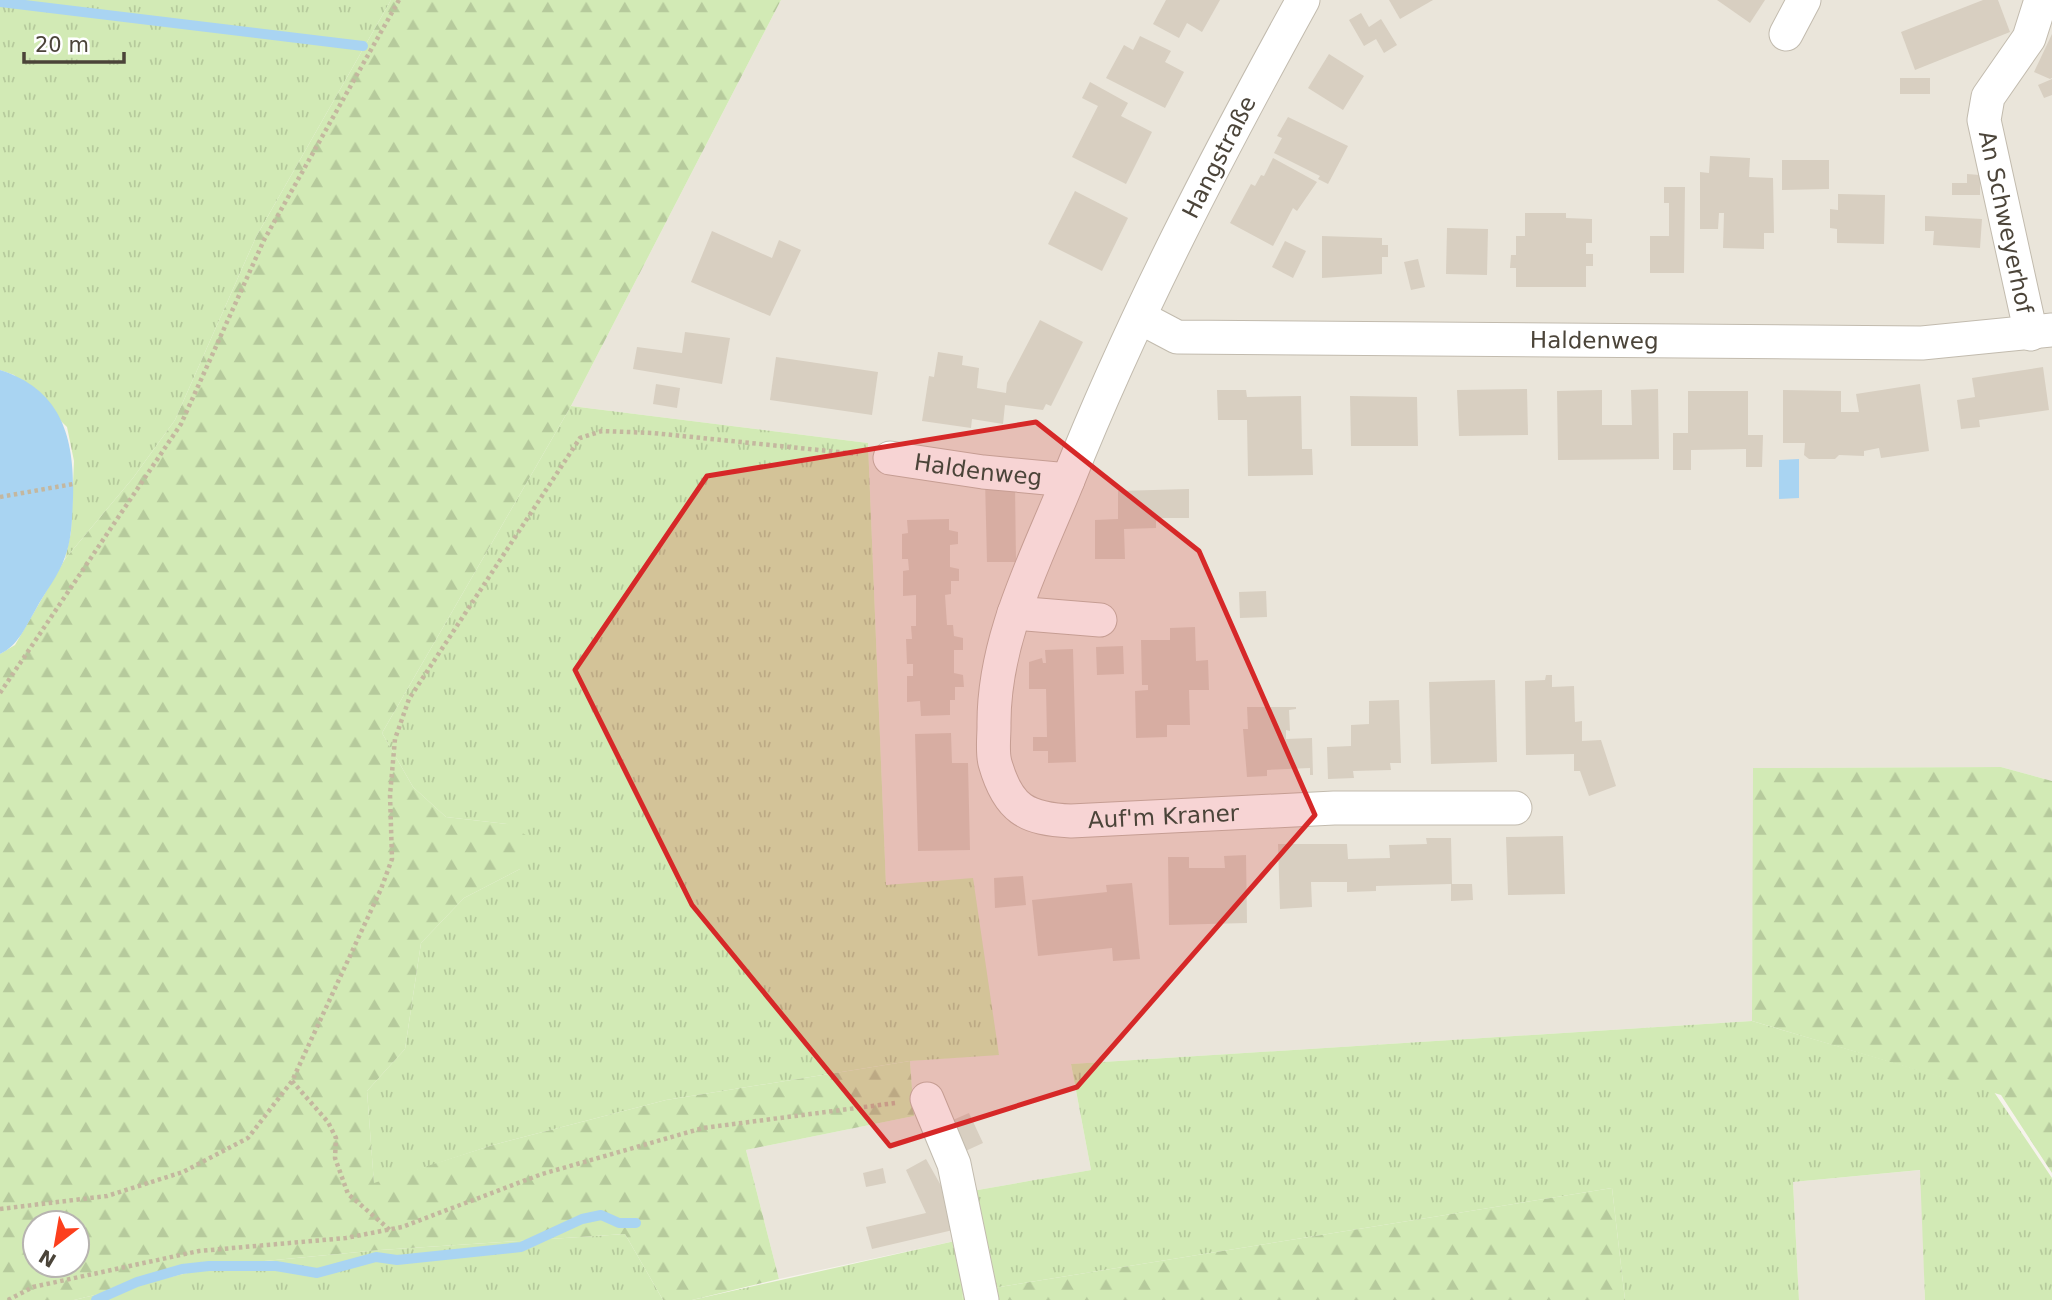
<svg xmlns="http://www.w3.org/2000/svg" width="2052" height="1300" font-family="'DejaVu Sans',sans-serif">
	<style>
		.residential { fill: #eae5da }
		.grass { fill: url(#grass-tufts) }
		.forest { fill: url(#forest-firs); fill-rule: evenodd }
		.water { fill: #a9d4f2 }
		.lines { fill: none; stroke-linecap: round; stroke-linejoin: round }
		.stream { stroke: #a9d4f2; stroke-width: 10 }
		.building { fill: #d8cfc1 }
		.minor-casing { stroke: #c2bbae; stroke-width: 35 }
		.path { stroke: #c4b79f; stroke-width: 4.5; stroke-dasharray: 3.5 3.5; stroke-linecap: butt }
		.minor { stroke: #fff; stroke-width: 33 }
		.marked { fill: #d62828; fill-opacity: 0.2; stroke: #d62828; stroke-width: 5; stroke-linejoin: round }
		.labels { text-anchor: middle; stroke-width: 5; stroke-linejoin: round; paint-order: stroke }
		.street-label { font-size: 23px; fill: #4b4439; stroke: #fff }
	</style>
	<defs>
		<pattern id="grass-tufts" width="24" height="20" patternUnits="userSpaceOnUse" patternTransform="scale(1.75)"><rect width="24" height="20" fill="#d2eab5"/><path d="M3 7l-1-3M5 7V3M7 7l1-3M15 17l-1-3M17 17v-4M19 17l1-3" fill="none" stroke="#b6ca9c"/></pattern>
		<pattern id="forest-firs" width="22" height="20" patternUnits="userSpaceOnUse" patternTransform="scale(1.75)"><rect width="22" height="20" fill="#d2eab5"/><path d="M5 1l3.5 6h-7zM16 11l3.5 6h-7z" fill="#b6ca9c"/></pattern>
	</defs>
	<rect width="100%" height="100%" fill="#f6f3ec"/>
	<g class="residential">
		<polygon points="781,0 2052,0 2052,781 2001,767 1754,768 1752,1021 1071,1064 1091,1170 972,1191 986,1230 955,1241 779,1279 746,1150 914,1116 910,1061 999,1054 886,885 868,443 571,406"/>
		<polygon points="1921,1170 1925,1300 1799,1300 1793,1182"/>
	</g>
	<g class="grass">
		<polygon points="0,0 391,0 256,237 175,420 133,478 65,559 71,532 74,461 67,427 14,375 0,370"/>
		<polygon points="571,406 868,443 886,885 973,878 999,1055 910,1061 666,1100 493,1145 374,1184 367,1091 405,1049 421,943 464,898 520,869 507,824 446,817 413,787 382,733"/>
		<polygon points="1752,1021 1994,1092 2052,1178 2052,1300 1925,1300 1920,1170 1793,1182 1799,1300 1625,1300 1612,1188 962,1293 963,1300 692,1300 955,1241 985,1230 972,1191 1091,1170 1071,1064"/>
		<polygon points="625,1234 663,1300 74,1300 221,1265 380,1250"/>
	</g>
	<g class="forest">
		<path d="M391,0H781L571,406L382,733L413,787L446,817L507,824L536,841L520,869L464,898L421,943L405,1049L367,1091L374,1183L493,1145L666,1100L910,1061L914,1116L746,1150L779,1279L692,1300H663L625,1234L380,1250L221,1265L74,1300H0V654L15,645L65,559L133,478L175,420L256,237ZM35,1223H77V1265H35Z"/>
		<polygon points="2001,767 2052,781 2052,1173 2001,1095 1752,1021 1753,768"/>
		<polygon points="1612,1188 1625,1300 963,1300 962,1293"/>
	</g>
	<g class="water">
		<path d="M0,370C63,390 75,440 73,499C72,519 72,538 65,557C59,575 45,592 36,609C26,626 18,646 0,654Z"/>
		<polygon points="1799,459 1799,498 1779,499 1779,460"/>
	</g>
	<g class="lines">
		<g class="stream">
			<polyline points="0,2 363,46"/>
			<polyline points="96,1300 137,1282 182,1269 209,1266 276,1266 317,1273 376,1257 397,1260 521,1247 582,1219 601,1215 619,1223 636,1223"/>
		</g>
	</g>
	<g class="building">
		<polygon points="1166,0 1220,0 1202,32 1187,23 1179,38 1153,24"/>
		<polygon points="1389,0 1433,0 1400,19"/>
		<polygon points="1717,0 1765,0 1750,23"/>
		<polygon points="1983,0 1998,0 2010,32 1915,70 1901,32"/>
		<polygon points="1361,13 1369,27 1381,19 1397,45 1384,53 1376,39 1364,46 1349,20"/>
		<polygon points="2052,34 2052,78 2050,79 2034,72"/>
		<polygon points="1140,36 1171,51 1165,62 1184,72 1165,108 1106,78 1124,45 1133,50"/>
		<polygon points="1329,54 1364,76 1343,110 1308,88"/>
		<rect x="1900" y="78" width="30" height="16"/>
		<polygon points="2052,79 2052,95 2044,98 2038,85"/>
		<polygon points="1090,82 1128,103 1121,116 1152,132 1126,184 1072,157 1098,106 1082,98"/>
		<polygon points="1288,117 1348,146 1328,184 1318,179 1320,176 1274,153 1282,138 1277,136"/>
		<polygon points="1710,156 1750,158 1749,177 1773,178 1774,233 1764,233 1764,249 1723,248 1724,213 1719,213 1718,229 1700,229 1700,172 1709,173"/>
		<polygon points="1273,158 1317,182 1297,211 1293,208 1273,246 1230,223 1251,184 1255,186 1261,175 1264,176"/>
		<polygon points="1782,160 1829,160 1829,189 1782,190"/>
		<polygon points="1967,174 1980,175 1980,195 1952,195 1952,183 1967,183"/>
		<polygon points="1664,187 1685,187 1684,273 1650,273 1650,236 1669,236 1669,203 1664,203"/>
		<polygon points="1075,191 1128,218 1102,271 1048,244"/>
		<polygon points="1838,194 1885,195 1884,244 1837,243 1837,229 1830,228 1830,209 1838,210"/>
		<polygon points="1525,213 1566,213 1566,218 1592,219 1592,243 1586,243 1586,254 1593,254 1593,266 1586,266 1586,287 1516,287 1516,268 1510,268 1511,255 1516,255 1516,236 1525,236"/>
		<polygon points="1925,216 1982,219 1980,248 1933,245 1934,231 1925,231"/>
		<polygon points="1447,228 1488,229 1487,275 1446,274"/>
		<polygon points="712,231 772,258 779,240 801,250 770,316 691,282"/>
		<polygon points="1322,236 1382,238 1382,245 1388,245 1388,257 1382,257 1382,274 1322,278"/>
		<polygon points="1285,241 1306,251 1293,278 1272,267"/>
		<polygon points="1418,259 1425,287 1411,290 1404,262"/>
		<polygon points="1040,320 1083,342 1051,406 1046,404 1043,410 1005,405 1003,424 972,419 971,428 922,421 929,376 934,377 938,352 963,356 962,365 979,368 977,388 1006,393 1007,383"/>
		<polygon points="685,332 730,338 722,384 633,369 637,347 682,353"/>
		<polygon points="776,357 878,372 872,415 770,400"/>
		<polygon points="2043,367 2049,410 1979,420 1980,427 1961,429 1957,400 1975,397 1972,378"/>
		<polygon points="656,384 680,388 677,408 653,404"/>
		<polygon points="1920,384 1929,451 1881,458 1879,448 1864,451 1864,456 1839,455 1835,459 1809,459 1804,455 1805,443 1783,443 1783,390 1841,391 1841,412 1859,412 1856,394"/>
		<polygon points="1527,389 1528,435 1459,436 1457,390"/>
		<polygon points="1658,389 1659,459 1558,460 1557,391 1602,390 1602,425 1632,425 1631,390"/>
		<polygon points="1217,390 1246,390 1247,397 1301,396 1302,449 1312,449 1313,475 1248,476 1247,420 1218,420"/>
		<polygon points="1688,391 1748,391 1748,435 1763,435 1762,467 1746,467 1746,449 1691,450 1691,470 1673,470 1673,433 1688,433"/>
		<polygon points="1350,396 1417,397 1418,446 1351,446"/>
		<polygon points="985,479 1015,484 1016,562 987,562"/>
		<polygon points="1189,489 1189,518 1156,518 1156,528 1124,529 1125,559 1095,559 1095,520 1118,519 1118,491"/>
		<polygon points="949,519 949,530 958,532 958,544 950,545 950,567 959,569 959,581 951,581 951,594 945,595 947,625 953,625 954,636 963,638 963,650 954,650 954,673 963,675 964,687 955,687 955,700 950,700 950,715 921,716 920,701 907,702 907,676 913,676 913,664 907,664 906,639 912,639 911,626 916,626 916,595 903,596 903,571 909,570 908,559 902,559 902,534 908,533 907,520"/>
		<polygon points="1266,591 1267,617 1240,618 1239,592"/>
		<polygon points="1195,627 1196,661 1208,660 1209,690 1189,690 1190,725 1167,725 1167,737 1136,738 1135,691 1148,690 1148,685 1142,685 1141,640 1170,640 1170,628"/>
		<polygon points="1123,646 1124,674 1097,675 1096,647"/>
		<polygon points="1073,649 1076,762 1048,763 1048,751 1033,751 1033,737 1047,737 1046,689 1029,689 1029,662 1042,658 1043,663 1046,663 1045,650"/>
		<polygon points="1546,675 1552,675 1552,687 1574,686 1575,722 1582,721 1582,741 1601,740 1616,786 1589,796 1580,771 1574,771 1574,754 1526,755 1525,681 1545,680"/>
		<polygon points="1495,680 1497,762 1431,764 1429,682"/>
		<polygon points="1399,700 1401,763 1390,763 1391,770 1353,771 1354,778 1328,779 1327,747 1351,746 1351,725 1369,724 1369,701"/>
		<polygon points="1247,707 1296,707 1296,709 1289,710 1290,731 1286,730 1286,739 1312,738 1313,775 1310,775 1310,768 1267,770 1267,776 1247,777 1243,729 1248,729"/>
		<polygon points="951,733 952,763 968,763 970,850 918,851 915,734"/>
		<polygon points="1563,836 1565,894 1508,895 1506,837"/>
		<polygon points="1426,838 1451,838 1452,884 1472,884 1473,900 1451,901 1451,884 1376,886 1376,891 1347,892 1347,882 1311,882 1312,907 1280,909 1278,844 1347,844 1348,859 1390,858 1389,845 1427,844"/>
		<polygon points="1246,855 1247,923 1169,925 1168,857 1189,857 1189,868 1225,868 1224,856"/>
		<polygon points="1023,876 1026,905 995,908 994,878"/>
		<polygon points="1132,883 1140,959 1113,961 1112,948 1038,956 1032,900 1107,892 1106,885"/>
		<polygon points="969,1113 983,1143 959,1154 946,1123"/>
		<polygon points="926,1159 944,1191 953,1230 872,1249 866,1227 926,1213 906,1170"/>
		<polygon points="883,1168 886,1183 866,1187 863,1173"/>
	</g>
	<g class="lines">
		<g class="minor-casing">
			<g id="minor">
				<path id="s1" d="M1303,0C1217,156 1134,315 1068,480C1036,560 993,638 994,726C994,738 992,752 995,763C1008,809 1026,819 1071,821L1334,808H1515"/>
				<polyline points="1786,34 1804,0"/>
				<path id="s2" d="M1141,318L1177,337L1922,343L2052,330"/>
				<polyline points="2031,334 1984,120 1988,97 2029,38 2041,0"/>
				<path id="s3" d="M890,458L983,472L1068,480"/>
				<polyline points="1014,613 1100,620"/>
				<polyline points="927,1099 954,1164 982,1300"/>
			</g>
		</g>
		<g class="path">
			<polyline points="0,497 73,484"/>
			<polyline points="0,693 181,424 264,240 399,0"/>
			<polyline points="292,1081 328,1122 336,1138 335,1158 348,1194 390,1230"/>
			<polyline points="0,1209 107,1196 183,1172 248,1138 292,1081 381,889 392,859 390,795 395,739 409,699 580,438 602,431 653,433 858,454"/>
			<polyline points="8,1300 33,1287 199,1251 346,1238 402,1227 542,1174 703,1128 895,1103"/>
		</g>
		<use href="#minor" class="minor"/>
	</g>
	<path class="marked" d="M1036,422L1199,551L1315,815L1077,1087L890,1146L692,905L575,670L707,476Z"/>
	<g class="labels">
		<g class="street-label">
			<text transform="translate(1219 157) rotate(-63)" y="8">Hangstraße</text>
			<text transform="translate(2006 222) rotate(78)" y="8">An Schweyerhof</text>
			<text dy="8" stroke="none"><textPath href="#s2" startOffset="458">Haldenweg</textPath></text>
			<text dy="8" stroke="none"><textPath href="#s3" startOffset="89">Haldenweg</textPath></text>
			<text dy="8" stroke="none"><textPath href="#s1" startOffset="1029">Auf'm Kraner</textPath></text>
		</g>
	</g>
	<g transform="translate(56 1244) rotate(211)"><circle r="33" fill="#ffffff" stroke="#b7b4b0" stroke-width="2"/>
	<path d="M0-5L12 26L0 18L-12 26Z" fill="#fc3f1d"/>
	<text y="-10" font-size="19" font-weight="bold" text-anchor="middle" fill="#4b4439">N</text>
	</g>
	<path d="M24 52v10h100v-10" fill="none" stroke="#4b4439" stroke-width="3.5"/>
	<text x="35" y="52" font-size="21" fill="#4b4439" stroke="#ffffff" stroke-width="5" paint-order="stroke">20 m</text>
</svg>
